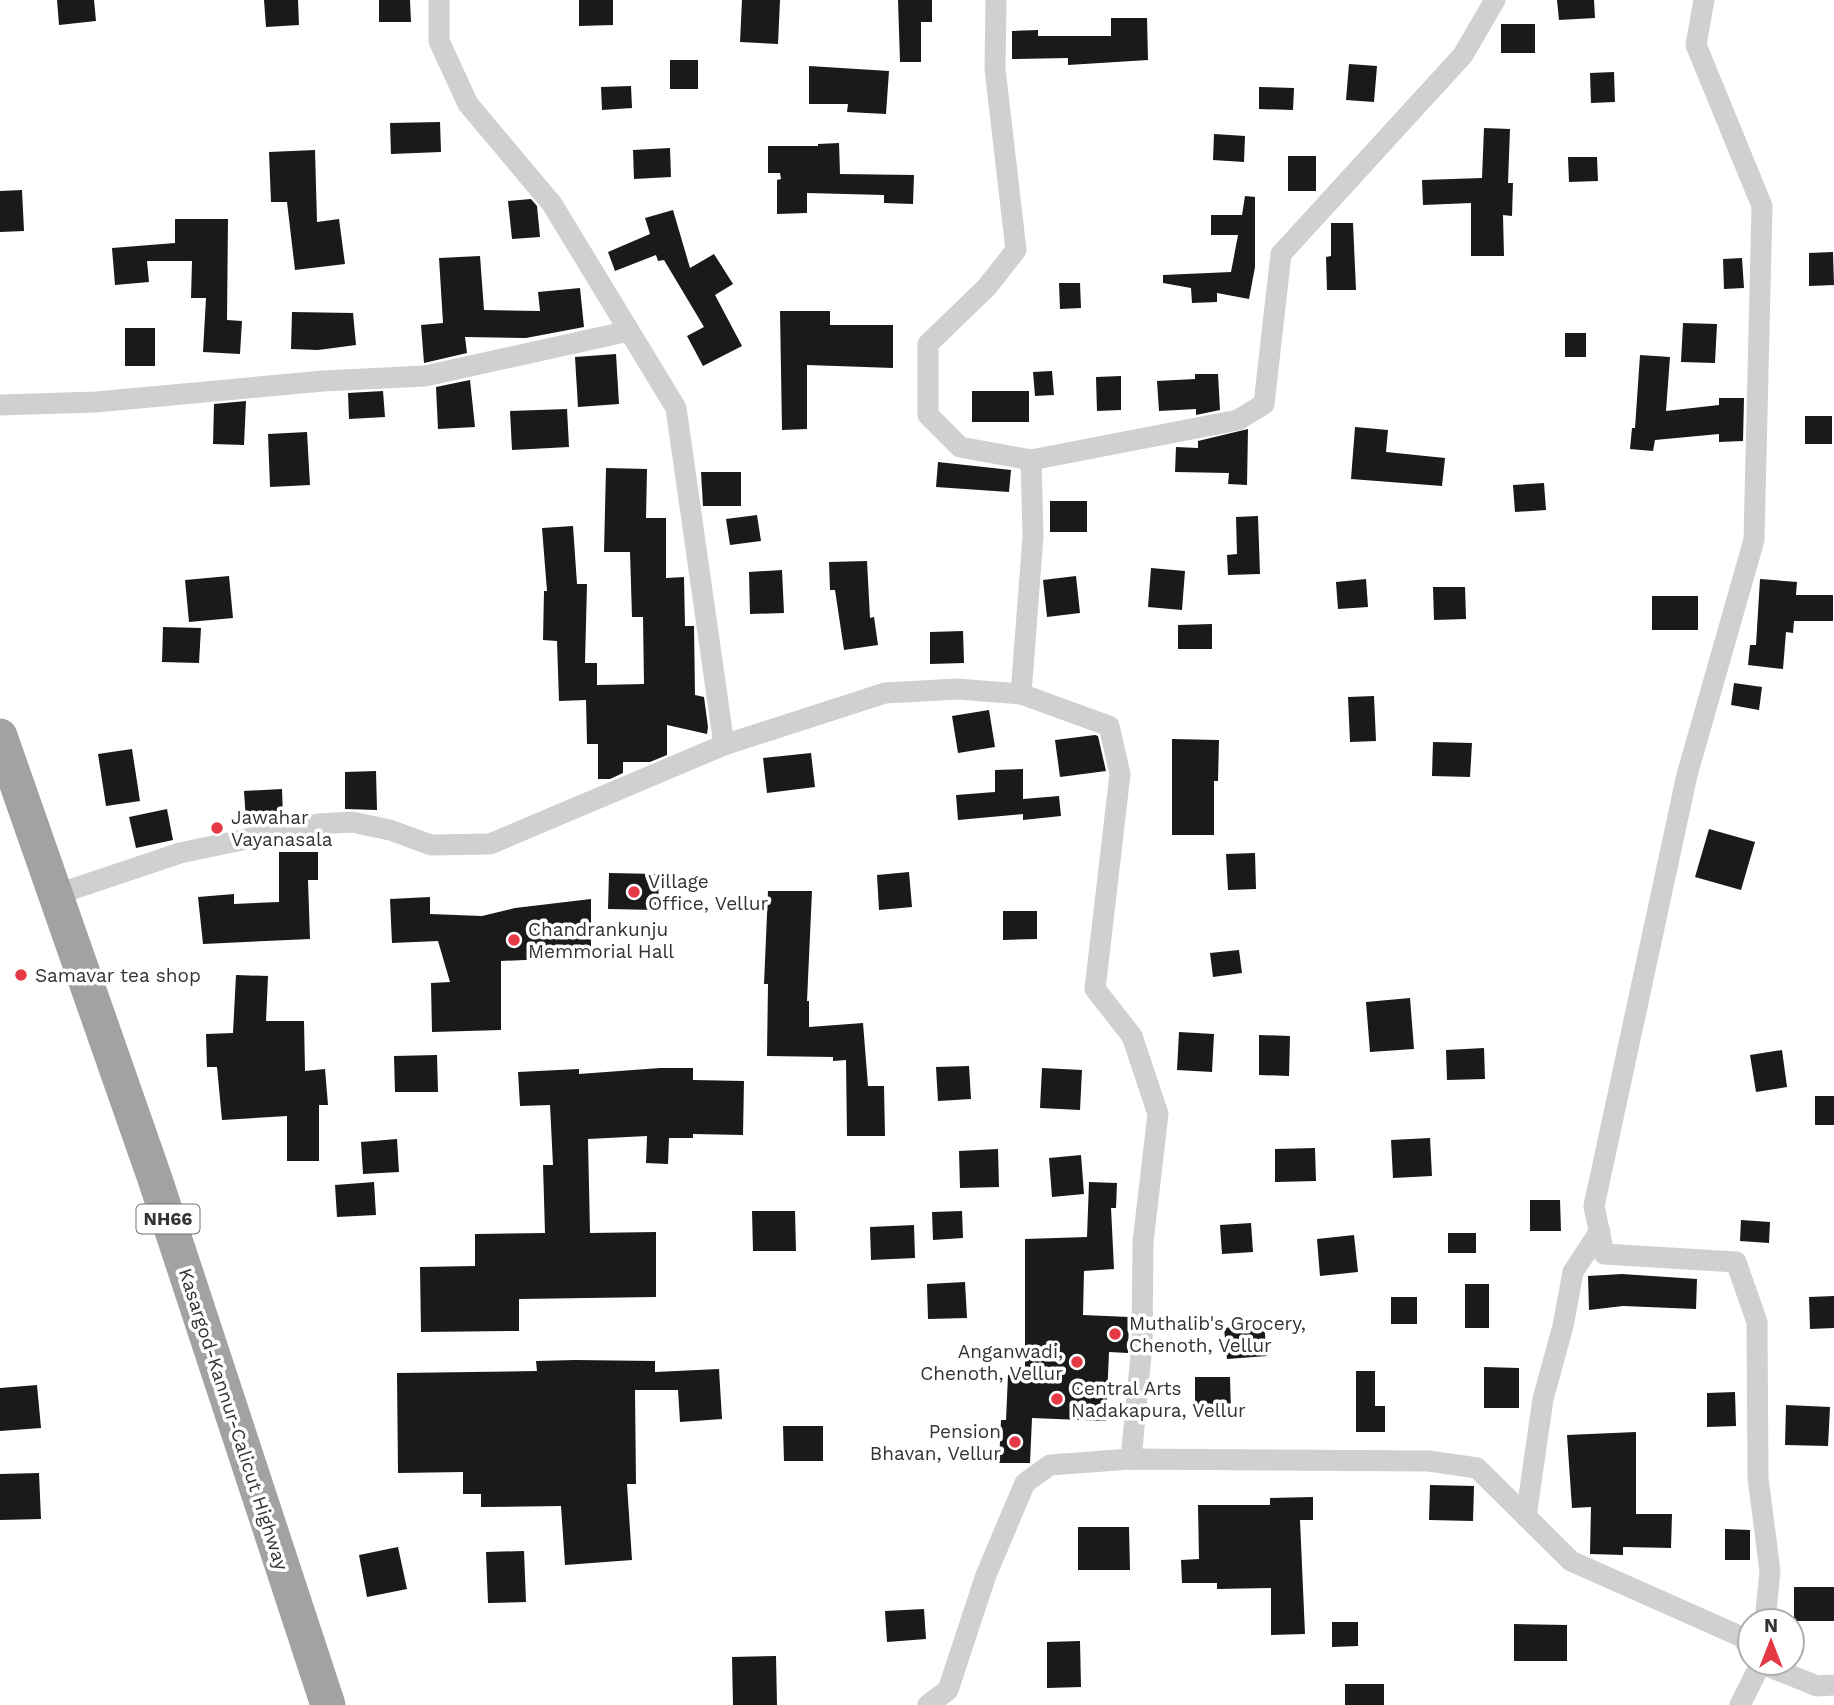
<svg xmlns="http://www.w3.org/2000/svg" width="1834" height="1705" font-family="'Work Sans',sans-serif">
	<style>
		.building { fill: #1a1a1a }
		.lines { fill: none; stroke-linecap: round; stroke-linejoin: round }
		.minor { stroke: #d0d0d0; stroke-width: 21 }
		.trunk { stroke: #a2a2a2; stroke-width: 35 }
		.poi-dot { fill: #e63946; stroke: #fff; stroke-width: 2.5 }
		.labels { text-anchor: middle; stroke-width: 7; stroke-linejoin: round; paint-order: stroke }
		.shield { fill: #fff; stroke: #707070; stroke-width: 2 }
		.shield-label { font-size: 18px; font-weight: bold; fill: #333 }
		.poi-label { font-size: 19px; fill: #333; stroke: #fff; text-anchor: start }
		.street-label { font-size: 19px; fill: #333; stroke: #fff }
	</style>
	<rect width="100%" height="100%" fill="#fff"/>
	<g class="building">
		<polygon points="57,0 94,0 96,21 59,25"/>
		<polygon points="264,0 298,0 299,25 266,27"/>
		<polygon points="379,0 410,0 411,22 379,22"/>
		<polygon points="579,0 613,0 613,25 579,26"/>
		<polygon points="742,0 780,0 778,44 740,42"/>
		<polygon points="898,0 932,0 932,22 921,22 921,62 900,62"/>
		<polygon points="1557,0 1594,0 1595,18 1559,20"/>
		<polygon points="1111,18 1147,18 1148,60 1068,65 1068,58 1012,59 1012,31 1038,30 1038,36 1111,36"/>
		<rect x="1501" y="24" width="34" height="29"/>
		<rect x="670" y="60" width="28" height="29"/>
		<polygon points="1349,64 1377,66 1374,102 1346,100"/>
		<polygon points="809,66 889,71 886,114 847,112 848,104 809,104"/>
		<polygon points="1614,72 1615,102 1591,103 1590,73"/>
		<polygon points="631,86 632,108 602,110 601,87"/>
		<polygon points="1259,87 1294,88 1293,110 1259,109"/>
		<polygon points="440,122 441,152 391,154 390,123"/>
		<polygon points="1484,128 1510,129 1508,183 1513,183 1512,216 1503,215 1504,256 1471,256 1471,203 1423,205 1422,180 1482,178"/>
		<polygon points="1214,134 1245,136 1244,162 1213,160"/>
		<polygon points="839,143 840,174 914,175 913,204 884,203 884,195 807,193 807,213 777,214 777,180 781,179 780,173 768,173 768,146 818,146 818,144"/>
		<polygon points="670,148 671,177 634,179 633,150"/>
		<polygon points="315,150 317,222 339,219 345,264 295,270 287,202 271,202 269,152"/>
		<rect x="1288" y="156" width="28" height="35"/>
		<polygon points="1568,157 1597,157 1598,181 1569,182"/>
		<polygon points="22,190 24,231 0,232 0,191"/>
		<polygon points="1245,196 1255,197 1255,267 1249,299 1217,293 1217,302 1192,303 1191,288 1163,283 1163,275 1231,272 1238,235 1211,235 1211,215 1242,215"/>
		<polygon points="531,199 537,206 540,237 512,239 508,201"/>
		<polygon points="673,210 690,268 714,254 733,284 715,295 742,346 703,366 687,336 704,327 664,260 658,261 656,255 615,271 608,252 650,234 645,218"/>
		<polygon points="175,219 228,219 227,320 242,321 240,354 203,352 206,298 191,298 192,261 147,261 149,282 115,285 112,248 175,243"/>
		<polygon points="1331,223 1353,223 1356,290 1327,290 1326,257 1331,256"/>
		<polygon points="1833,252 1834,285 1809,286 1809,253"/>
		<polygon points="480,256 484,310 540,311 538,292 580,288 584,327 526,338 465,337 467,353 424,363 421,325 443,323 439,258"/>
		<polygon points="1742,258 1744,288 1724,289 1723,259"/>
		<polygon points="1059,283 1080,283 1081,308 1060,309"/>
		<polygon points="780,311 830,311 830,325 893,325 893,368 807,365 807,429 782,430"/>
		<polygon points="292,312 353,313 356,345 318,350 291,349"/>
		<polygon points="1683,323 1717,324 1715,363 1681,362"/>
		<rect x="125" y="328" width="30" height="38"/>
		<rect x="1565" y="333" width="21" height="24"/>
		<polygon points="616,354 619,404 578,407 575,357"/>
		<polygon points="1640,355 1670,357 1666,411 1719,405 1719,398 1744,398 1743,441 1719,442 1719,434 1655,440 1653,451 1630,449 1632,428 1635,428"/>
		<polygon points="1052,371 1054,395 1035,396 1033,372"/>
		<polygon points="1195,374 1218,374 1220,410 1196,415 1196,409 1159,411 1157,381 1195,379"/>
		<polygon points="1121,376 1121,410 1097,411 1096,377"/>
		<polygon points="470,380 475,427 438,429 436,387"/>
		<polygon points="383,391 385,417 349,419 348,393"/>
		<rect x="972" y="391" width="57" height="31"/>
		<polygon points="246,401 244,445 213,444 214,404"/>
		<polygon points="567,409 569,447 512,450 510,411"/>
		<rect x="1805" y="416" width="27" height="28"/>
		<polygon points="1355,427 1388,430 1386,452 1445,458 1442,486 1351,479"/>
		<polygon points="1248,429 1247,485 1228,484 1229,473 1175,472 1176,447 1198,448 1198,441"/>
		<polygon points="307,432 310,485 270,487 268,434"/>
		<polygon points="938,462 1011,470 1009,492 936,487"/>
		<polygon points="606,468 647,469 646,518 666,518 666,578 684,577 685,626 694,626 695,695 704,697 708,727 707,734 667,725 667,755 650,762 623,762 623,773 610,779 598,779 598,744 587,744 586,700 559,701 557,641 543,640 544,591 547,591 542,528 573,526 577,584 587,584 585,663 597,663 597,685 644,684 643,617 632,617 630,552 604,552"/>
		<polygon points="701,472 741,472 741,506 703,506"/>
		<polygon points="1544,483 1546,510 1515,512 1513,485"/>
		<rect x="1050" y="501" width="37" height="31"/>
		<polygon points="757,515 761,541 730,545 726,519"/>
		<polygon points="1258,516 1260,574 1228,575 1227,555 1237,554 1236,517"/>
		<polygon points="867,561 870,618 874,617 878,645 844,650 835,590 830,590 829,562"/>
		<polygon points="1151,568 1185,571 1182,610 1148,607"/>
		<polygon points="782,570 784,613 750,614 749,572"/>
		<polygon points="229,576 233,618 189,622 185,580"/>
		<polygon points="1076,576 1080,613 1047,617 1043,580"/>
		<polygon points="1366,579 1368,607 1338,609 1336,582"/>
		<polygon points="1760,579 1797,582 1796,595 1833,595 1833,621 1794,621 1793,633 1786,632 1783,669 1748,665 1750,645 1756,645"/>
		<polygon points="1433,587 1465,587 1466,619 1434,620"/>
		<rect x="1652" y="596" width="46" height="34"/>
		<polygon points="1212,624 1212,649 1178,649 1178,625"/>
		<polygon points="163,627 201,628 199,663 162,662"/>
		<polygon points="963,631 964,663 930,664 930,632"/>
		<polygon points="1734,683 1762,687 1759,710 1731,705"/>
		<polygon points="1374,696 1376,741 1350,742 1348,697"/>
		<polygon points="989,710 995,747 958,753 952,716"/>
		<polygon points="1095,735 1098,736 1106,771 1060,777 1055,740"/>
		<polygon points="1172,739 1219,740 1218,781 1214,781 1214,835 1172,835"/>
		<polygon points="1433,742 1472,743 1470,777 1432,776"/>
		<polygon points="132,749 140,801 106,806 98,754"/>
		<polygon points="811,753 815,787 767,793 763,758"/>
		<polygon points="1023,769 1023,799 1059,796 1061,816 1023,820 1023,811 1023,814 958,820 956,795 995,792 995,770"/>
		<polygon points="376,771 377,810 345,809 345,772"/>
		<polygon points="282,789 283,818 246,821 244,791"/>
		<polygon points="167,809 173,840 136,848 129,817"/>
		<polygon points="1709,829 1755,842 1741,890 1695,877"/>
		<polygon points="279,852 318,852 318,880 308,880 310,939 203,944 198,897 234,894 234,904 279,902"/>
		<polygon points="1255,853 1256,889 1228,890 1226,854"/>
		<polygon points="909,872 912,907 879,910 877,875"/>
		<polygon points="609,873 659,874 658,910 608,909"/>
		<polygon points="768,891 812,891 807,1001 809,1001 809,1027 863,1023 868,1086 884,1086 885,1136 847,1136 846,1060 833,1061 833,1057 767,1056 768,984 764,984"/>
		<polygon points="430,897 430,914 482,916 515,908 591,899 591,957 501,961 501,1030 432,1032 431,983 450,982 438,941 392,943 390,899"/>
		<polygon points="1003,911 1037,911 1037,939 1003,940"/>
		<polygon points="1239,950 1242,973 1213,977 1210,953"/>
		<polygon points="236,975 268,976 266,1021 304,1021 305,1071 325,1069 328,1105 319,1105 319,1161 287,1161 287,1116 222,1120 217,1067 207,1067 206,1034 233,1033"/>
		<polygon points="1410,998 1414,1049 1370,1052 1366,1002"/>
		<polygon points="1179,1032 1214,1034 1212,1072 1177,1070"/>
		<polygon points="1259,1035 1290,1036 1289,1076 1259,1075"/>
		<polygon points="1484,1048 1485,1079 1447,1080 1446,1050"/>
		<polygon points="1782,1050 1787,1087 1756,1092 1750,1055"/>
		<polygon points="437,1055 438,1092 395,1092 394,1056"/>
		<polygon points="969,1066 971,1099 938,1101 936,1067"/>
		<polygon points="660,1068 693,1068 693,1080 744,1081 743,1135 693,1134 693,1138 669,1138 668,1164 646,1163 647,1136 588,1139 590,1233 656,1232 656,1297 519,1299 519,1331 421,1332 420,1267 475,1266 475,1234 545,1233 543,1165 553,1165 550,1105 520,1106 518,1072 579,1069 579,1074"/>
		<polygon points="1042,1068 1082,1070 1080,1110 1040,1108"/>
		<rect x="1815" y="1096" width="19" height="29"/>
		<polygon points="1430,1138 1432,1176 1393,1178 1391,1140"/>
		<polygon points="397,1139 399,1172 363,1174 361,1142"/>
		<polygon points="1315,1148 1316,1181 1275,1182 1275,1149"/>
		<polygon points="998,1149 999,1187 960,1188 959,1151"/>
		<polygon points="1081,1155 1084,1194 1052,1197 1049,1158"/>
		<polygon points="374,1182 376,1215 337,1217 335,1185"/>
		<polygon points="1089,1182 1117,1183 1116,1208 1111,1208 1114,1269 1084,1271 1083,1315 1129,1317 1128,1353 1109,1352 1106,1421 1032,1418 1030,1463 999,1463 1001,1420 1006,1420 1008,1375 1025,1376 1025,1239 1087,1237"/>
		<polygon points="1530,1200 1560,1200 1561,1231 1530,1231"/>
		<polygon points="752,1211 795,1211 796,1251 753,1251"/>
		<polygon points="962,1211 963,1238 933,1240 932,1212"/>
		<polygon points="1741,1220 1770,1222 1769,1243 1740,1241"/>
		<polygon points="1251,1223 1253,1252 1222,1254 1220,1225"/>
		<polygon points="914,1225 915,1258 871,1260 870,1227"/>
		<rect x="1448" y="1233" width="28" height="20"/>
		<polygon points="1354,1235 1358,1272 1320,1276 1317,1239"/>
		<polygon points="1622,1274 1697,1279 1696,1309 1623,1306 1589,1310 1588,1276"/>
		<polygon points="965,1282 967,1318 928,1319 927,1284"/>
		<rect x="1465" y="1284" width="24" height="44"/>
		<polygon points="1834,1296 1834,1328 1810,1329 1809,1297"/>
		<rect x="1391" y="1297" width="26" height="27"/>
		<polygon points="1264,1324 1267,1356 1227,1359 1224,1328"/>
		<polygon points="575,1360 655,1361 655,1372 719,1369 722,1419 680,1422 678,1390 635,1390 636,1484 627,1484 632,1560 565,1565 561,1506 481,1507 481,1494 463,1494 463,1472 398,1473 397,1373 537,1371 536,1361"/>
		<polygon points="1484,1367 1519,1368 1519,1408 1484,1408"/>
		<polygon points="1356,1371 1375,1371 1375,1406 1385,1406 1385,1432 1356,1432"/>
		<polygon points="1195,1377 1230,1377 1231,1412 1195,1412"/>
		<polygon points="37,1385 41,1428 0,1431 0,1388"/>
		<polygon points="1735,1392 1736,1426 1707,1427 1707,1393"/>
		<polygon points="1786,1405 1830,1407 1828,1446 1785,1445"/>
		<polygon points="783,1426 823,1426 823,1461 784,1461"/>
		<polygon points="1636,1432 1636,1514 1672,1514 1671,1548 1623,1547 1623,1555 1590,1554 1591,1507 1572,1508 1567,1435"/>
		<polygon points="39,1473 41,1519 0,1520 0,1474"/>
		<polygon points="1430,1485 1474,1486 1473,1521 1429,1520"/>
		<polygon points="1313,1497 1313,1520 1300,1520 1305,1634 1271,1635 1271,1588 1217,1589 1217,1583 1182,1583 1181,1560 1199,1559 1198,1505 1270,1505 1270,1498"/>
		<polygon points="1078,1527 1129,1527 1130,1570 1078,1570"/>
		<polygon points="1725,1529 1750,1530 1750,1560 1725,1560"/>
		<polygon points="398,1547 407,1589 367,1597 359,1555"/>
		<polygon points="524,1551 526,1602 488,1603 486,1552"/>
		<rect x="1794" y="1587" width="40" height="34"/>
		<polygon points="924,1609 926,1639 887,1642 885,1611"/>
		<polygon points="1332,1622 1358,1622 1358,1646 1332,1647"/>
		<polygon points="1514,1624 1567,1625 1567,1661 1514,1661"/>
		<polygon points="1080,1641 1081,1687 1047,1688 1047,1642"/>
		<polygon points="776,1656 777,1705 733,1705 732,1657"/>
		<rect x="1345" y="1684" width="39" height="21"/>
	</g>
	<g class="lines">
		<g class="minor">
			<polyline points="439,0 439,41 468,104 552,204 676,408 724,745"/>
			<polyline points="996,0 995,69 1016,250 987,287 928,344 928,415 960,447 1031,460 1033,536 1021,694"/>
			<polyline points="1704,0 1696,45 1762,206 1754,540 1687,775 1594,1206 1604,1254 1736,1262 1757,1322 1758,1478 1770,1571 1765,1621"/>
			<polyline points="0,405 96,402 323,381 425,376 629,331"/>
			<polyline points="1031,460 1238,420 1264,404 1281,254 1463,55 1495,0"/>
			<polyline points="55,895 180,853 318,824 352,822 390,830 431,845 490,844 724,745 885,693 957,689 1021,694 1109,726 1120,774 1095,989 1132,1036 1158,1114 1143,1242 1142,1345 1131,1459"/>
			<polyline points="1526,1517 1543,1399 1563,1326 1573,1272 1600,1231"/>
			<polyline points="1760,1663 1817,1686 1834,1685"/>
			<polyline points="928,1705 948,1690 986,1575 1025,1483 1050,1465 1131,1459 1429,1461 1477,1468 1571,1561 1742,1637 1750,1648"/>
			<polyline points="1740,1705 1761,1663"/>
		</g>
		<polyline class="trunk" points="0,736 155,1179 328,1705"/>
	</g>
	<g class="poi-dot">
		<circle cx="217" cy="828" r="7"/>
		<circle cx="634" cy="892" r="7"/>
		<circle cx="514" cy="940" r="7"/>
		<circle cx="21" cy="975" r="7"/>
		<circle cx="1115" cy="1334" r="7"/>
		<circle cx="1077" cy="1362" r="7"/>
		<circle cx="1057" cy="1399" r="7"/>
		<circle cx="1015" cy="1442" r="7"/>
	</g>
	<g class="labels">
		<rect class="shield" x="136.5" y="1204.5" width="63" height="29" rx="5"/>
		<g class="shield-label">
			<text x="168" y="1225">NH66</text>
		</g>
		<g class="poi-label">
			<text x="231" y="824">Jawahar<tspan x="231" dy="22">Vayanasala</tspan></text>
			<text x="648" y="888">Village<tspan x="648" dy="22">Office, Vellur</tspan></text>
			<text x="528" y="936">Chandrankunju<tspan x="528" dy="22">Memmorial Hall</tspan></text>
			<text x="35" y="982">Samavar tea shop</text>
			<text x="1129" y="1330">Muthalib's Grocery,<tspan x="1129" dy="22">Chenoth, Vellur</tspan></text>
			<text x="1063" y="1358" text-anchor="end">Anganwadi,<tspan x="1063" dy="22">Chenoth, Vellur</tspan></text>
			<text x="1071" y="1395">Central Arts<tspan x="1071" dy="22">Nadakapura, Vellur</tspan></text>
			<text x="1001" y="1438" text-anchor="end">Pension<tspan x="1001" dy="22">Bhavan, Vellur</tspan></text>
		</g>
		<g class="street-label">
			<text transform="translate(234 1419) rotate(72)" y="7">Kasargod-Kannur-Calicut Highway</text>
		</g>
	</g>
	<g transform="translate(1771 1642)"><circle r="33" fill="#ffffff" stroke="#adadad" stroke-width="2"/>
	<path d="M0-5L12 26L0 18L-12 26Z" fill="#e63946"/>
	<text y="-10" font-size="19" font-weight="bold" text-anchor="middle" fill="#333333">N</text>
	</g>
</svg>
